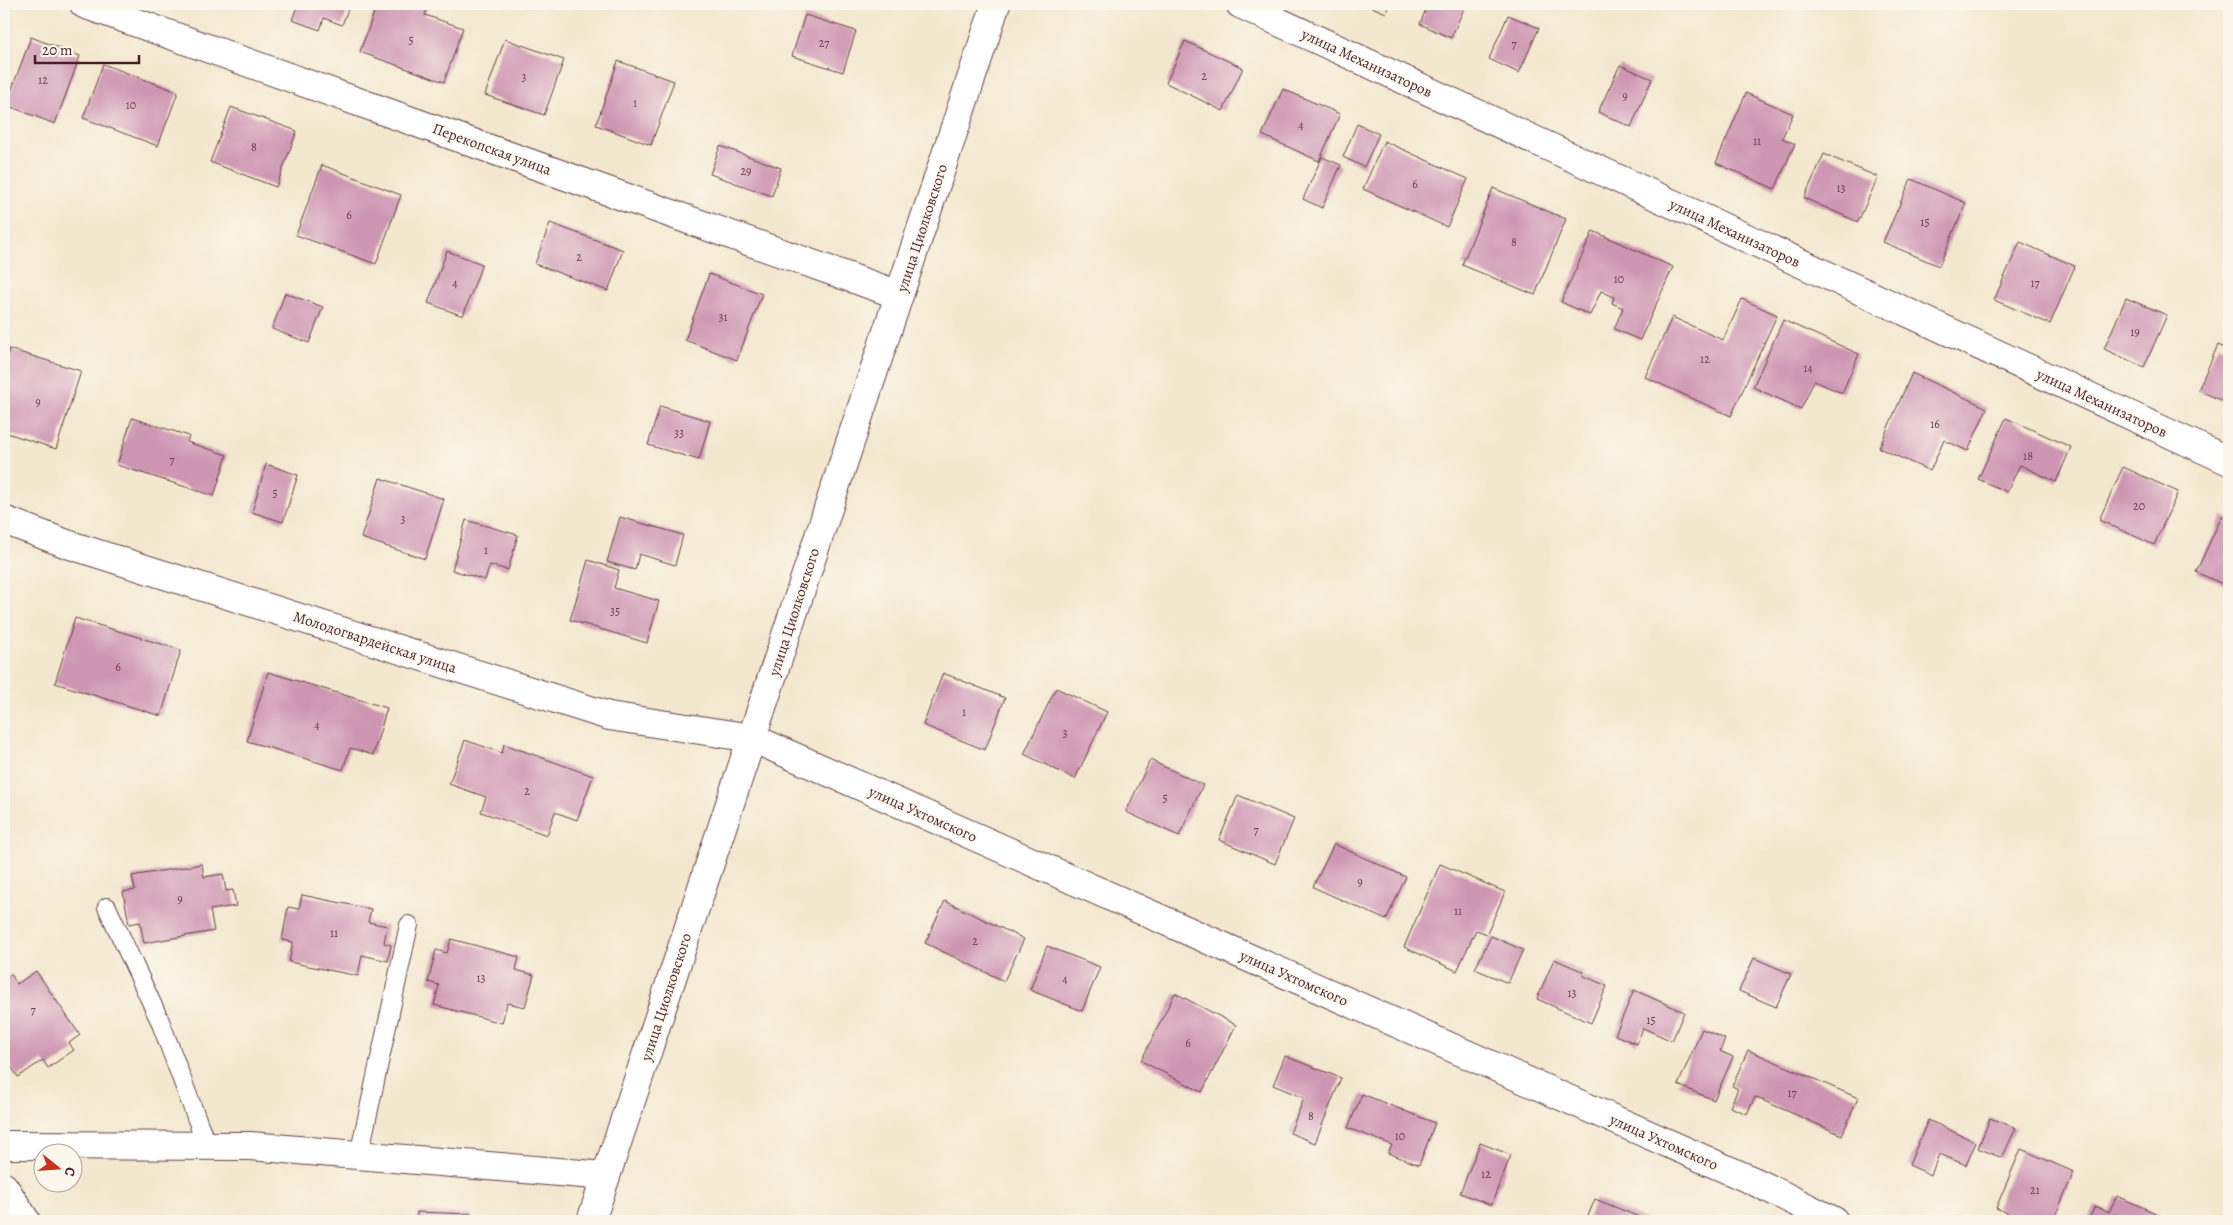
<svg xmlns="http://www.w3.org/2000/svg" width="2233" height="1225" font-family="Alegreya,serif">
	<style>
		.building { fill: #ce96b2 }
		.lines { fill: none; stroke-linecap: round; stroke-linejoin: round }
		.service-casing { stroke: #633d43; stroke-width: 20 }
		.minor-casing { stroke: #633d43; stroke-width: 30 }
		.service { stroke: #fff; stroke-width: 18 }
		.minor { stroke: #fff; stroke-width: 28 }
		.labels { text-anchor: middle; stroke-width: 4; stroke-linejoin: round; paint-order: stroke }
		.number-label { font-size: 12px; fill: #6b3d4d }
		.street-label { font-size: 15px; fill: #4a1f2b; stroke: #fbf7ec }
	</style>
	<rect width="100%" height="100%" fill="#fbf7ec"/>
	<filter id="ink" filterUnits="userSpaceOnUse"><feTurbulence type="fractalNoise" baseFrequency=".02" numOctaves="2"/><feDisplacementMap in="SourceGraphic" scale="10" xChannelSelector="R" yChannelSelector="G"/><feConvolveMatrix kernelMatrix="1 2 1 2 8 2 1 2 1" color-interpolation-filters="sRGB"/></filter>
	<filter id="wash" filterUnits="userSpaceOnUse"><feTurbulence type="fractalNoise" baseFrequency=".0096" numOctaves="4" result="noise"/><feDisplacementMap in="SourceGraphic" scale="20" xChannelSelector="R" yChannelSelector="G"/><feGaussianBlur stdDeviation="1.12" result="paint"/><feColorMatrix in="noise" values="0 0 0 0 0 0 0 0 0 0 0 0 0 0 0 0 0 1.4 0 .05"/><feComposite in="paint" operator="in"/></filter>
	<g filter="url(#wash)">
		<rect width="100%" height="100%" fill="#f3e7ce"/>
		<g id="blocks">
			<g class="building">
				<polygon points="298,4 350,4 342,25 324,18 320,30 292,20"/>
				<polygon points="377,4 429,4 425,15 463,28 444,82 360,52"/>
				<polygon points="1365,4 1390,4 1386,13"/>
				<polygon points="1428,4 1466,4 1451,38 1420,24"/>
				<polygon points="805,15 856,31 843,72 792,56"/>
				<polygon points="1508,15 1539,28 1519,73 1489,59"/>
				<polygon points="31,37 80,56 55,124 6,105"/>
				<polygon points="505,39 564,60 544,115 485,95"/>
				<polygon points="1185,41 1243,68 1223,111 1166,83"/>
				<polygon points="618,61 674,81 651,145 596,125"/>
				<polygon points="103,64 178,92 158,146 83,118"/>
				<polygon points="1620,65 1652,79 1631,127 1598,112"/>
				<polygon points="1283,89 1340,114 1319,161 1262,135"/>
				<polygon points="1746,93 1793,114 1782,138 1795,144 1775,189 1716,163"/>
				<polygon points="231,107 297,131 276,187 210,162"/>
				<polygon points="1357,124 1379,134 1364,167 1343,157"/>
				<polygon points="1384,141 1468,179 1447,227 1363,189"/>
				<polygon points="720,146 781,168 772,196 710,174"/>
				<polygon points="1824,154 1878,177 1858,222 1804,198"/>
				<polygon points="1322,157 1341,165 1322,208 1303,199"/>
				<polygon points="322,165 401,195 376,264 296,235"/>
				<polygon points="1911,179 1966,203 1939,266 1883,242"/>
				<polygon points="1493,188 1566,219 1535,295 1462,265"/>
				<polygon points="550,223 623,250 608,291 535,264"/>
				<polygon points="1593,231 1673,267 1640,340 1614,329 1623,308 1612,303 1614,297 1601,291 1590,315 1561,302"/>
				<polygon points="2020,242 2075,266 2050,324 1994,300"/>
				<polygon points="447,251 482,264 463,316 428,303"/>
				<polygon points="709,274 762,294 737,360 685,340"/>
				<polygon points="285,293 323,307 309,343 272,329"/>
				<polygon points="2126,298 2167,315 2144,367 2104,349"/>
				<polygon points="1742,299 1777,315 1731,416 1645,377 1672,317 1723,340"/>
				<polygon points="1783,320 1859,354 1842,393 1814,381 1801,409 1753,387"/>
				<polygon points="2218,345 2229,350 2229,404 2198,390"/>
				<polygon points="9,349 81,371 56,449 4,432 4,365"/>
				<polygon points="1912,373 1987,408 1968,451 1944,440 1930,471 1879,448"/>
				<polygon points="660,406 710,421 699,460 648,445"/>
				<polygon points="132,418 189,436 187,442 227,455 214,496 117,465"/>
				<polygon points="2006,418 2071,447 2056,482 2020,465 2007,492 1978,479"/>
				<polygon points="266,464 298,475 283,522 252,512"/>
				<polygon points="2123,467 2178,492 2154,545 2099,520"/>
				<polygon points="380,478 444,499 425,559 361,538"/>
				<polygon points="2222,516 2229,519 2229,587 2196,572"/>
				<polygon points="620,517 683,535 675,565 639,554 635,570 607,562"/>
				<polygon points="466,520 518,535 508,570 490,565 485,580 452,570"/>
				<polygon points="588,560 619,570 614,588 659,601 647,643 570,620"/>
				<polygon points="75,618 181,650 161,716 55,683"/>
				<polygon points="268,672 387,708 373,755 350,748 343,770 247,741"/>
				<polygon points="943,673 1005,698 985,750 923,725"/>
				<polygon points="1056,688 1107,712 1075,779 1024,754"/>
				<polygon points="465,740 502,753 504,744 593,776 577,820 555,812 547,835 481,812 486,797 449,784"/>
				<polygon points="1150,760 1203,785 1179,836 1126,812"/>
				<polygon points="1238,795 1294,819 1275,864 1219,840"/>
				<polygon points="1334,844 1406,877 1386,920 1313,887"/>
				<polygon points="202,864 204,877 223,874 226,891 233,890 236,906 210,910 214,931 144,943 140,922 129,924 123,892 135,890 132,876"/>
				<polygon points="1440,864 1505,892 1487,934 1476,930 1457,971 1404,947"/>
				<polygon points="302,895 371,909 368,922 387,926 384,943 391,945 388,961 362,955 358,976 289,962 293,942 282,940 288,907 299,909"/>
				<polygon points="945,901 1024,939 1004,981 925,943"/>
				<polygon points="1491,936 1523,950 1508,983 1475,969"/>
				<polygon points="451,939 519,957 516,970 534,975 525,1007 507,1003 502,1023 434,1005 439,985 428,982 436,950 447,953"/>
				<polygon points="1047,946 1100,967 1082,1011 1030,990"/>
				<polygon points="1754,958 1791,974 1776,1007 1739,991"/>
				<polygon points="1554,959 1584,972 1582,975 1607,986 1591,1023 1537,999"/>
				<polygon points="36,971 80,1035 69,1043 74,1050 48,1068 43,1060 18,1077 4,1056 4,979 11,974 17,984"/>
				<polygon points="1634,990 1684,1012 1672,1041 1643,1028 1637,1044 1615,1035"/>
				<polygon points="1175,993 1236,1025 1202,1092 1141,1061"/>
				<polygon points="1702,1029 1725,1039 1720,1051 1733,1057 1714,1100 1678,1085"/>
				<polygon points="1748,1050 1858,1098 1842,1135 1755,1097 1747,1114 1730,1107 1738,1089 1732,1086"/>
				<polygon points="1285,1056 1341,1078 1315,1143 1290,1133 1304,1098 1273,1085"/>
				<polygon points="1362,1094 1435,1123 1419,1165 1388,1153 1392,1145 1348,1128"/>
				<polygon points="1990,1118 2016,1128 2002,1158 1978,1148"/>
				<polygon points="1928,1120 1976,1142 1966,1165 1939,1154 1931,1175 1909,1165"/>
				<polygon points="1480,1143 1511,1155 1491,1205 1460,1193"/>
				<polygon points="2021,1149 2074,1172 2053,1221 2027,1221 1996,1208"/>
				<polygon points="2117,1196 2167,1218 2166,1221 2088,1221 2095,1206 2109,1212"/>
				<polygon points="1595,1199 1647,1220 1586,1221"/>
				<polygon points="417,1212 471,1214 471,1221 417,1221"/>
			</g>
		</g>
	</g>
	<g filter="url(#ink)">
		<use href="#blocks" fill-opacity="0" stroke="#633d43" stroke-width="1"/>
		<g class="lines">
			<g class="service-casing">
				<g id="service">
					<polyline points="107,907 160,1021 207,1146"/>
					<polyline points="359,1155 409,925"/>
				</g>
			</g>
			<g class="minor-casing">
				<g id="minor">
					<polyline points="84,4 899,295"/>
					<polyline points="1240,4 2229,461"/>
					<polyline points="4,520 67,544 609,716 752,738 1760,1184 1834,1221"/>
					<polyline points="4,1145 250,1146 606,1176"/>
					<polyline points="4,1187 26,1221"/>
					<polyline points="591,1221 996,4"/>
				</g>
			</g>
			<use href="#service" class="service"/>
			<use href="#minor" class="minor"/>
		</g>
	</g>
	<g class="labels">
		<g class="number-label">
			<text x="411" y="44">5</text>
			<text x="824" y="47">27</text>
			<text x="1514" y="48">7</text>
			<text x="1204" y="80">2</text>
			<text x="524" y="81">3</text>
			<text x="43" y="84">12</text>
			<text x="1625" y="100">9</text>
			<text x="635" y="107">1</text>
			<text x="131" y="109">10</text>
			<text x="1301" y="129">4</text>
			<text x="1757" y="145">11</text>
			<text x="254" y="151">8</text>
			<text x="746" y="175">29</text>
			<text x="1415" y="188">6</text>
			<text x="1841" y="192">13</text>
			<text x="349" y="219">6</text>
			<text x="1925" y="226">15</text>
			<text x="1514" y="246">8</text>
			<text x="579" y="261">2</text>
			<text x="1619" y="283">10</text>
			<text x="455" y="287">4</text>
			<text x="2035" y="287">17</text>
			<text x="723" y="321">31</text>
			<text x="2135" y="336">19</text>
			<text x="1705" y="363">12</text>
			<text x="1808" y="372">14</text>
			<text x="38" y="406">9</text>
			<text x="1935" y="428">16</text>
			<text x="679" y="437">33</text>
			<text x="2028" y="460">18</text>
			<text x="172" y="464">7</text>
			<text x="275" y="497">5</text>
			<text x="2139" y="510">20</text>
			<text x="403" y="523">3</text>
			<text x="486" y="554">1</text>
			<text x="615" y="615">35</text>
			<text x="118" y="671">6</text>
			<text x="964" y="716">1</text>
			<text x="317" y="729">4</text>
			<text x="1065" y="737">3</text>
			<text x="527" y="795">2</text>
			<text x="1165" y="802">5</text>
			<text x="1256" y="834">7</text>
			<text x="1360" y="886">9</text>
			<text x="180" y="903">9</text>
			<text x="1458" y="915">11</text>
			<text x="334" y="937">11</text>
			<text x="975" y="945">2</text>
			<text x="481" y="982">13</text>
			<text x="1065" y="983">4</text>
			<text x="1572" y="997">13</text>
			<text x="33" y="1014">7</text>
			<text x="1651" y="1024">15</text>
			<text x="1188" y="1047">6</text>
			<text x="1792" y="1097">17</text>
			<text x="1311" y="1120">8</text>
			<text x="1400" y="1140">10</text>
			<text x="1486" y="1178">12</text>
			<text x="2035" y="1194">21</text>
		</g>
		<g class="street-label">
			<text transform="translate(1367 63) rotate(25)" y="5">улица Механизаторов</text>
			<text transform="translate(492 149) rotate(20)" y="5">Перекопская улица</text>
			<text transform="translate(922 228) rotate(-72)" y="5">улица Циолковского</text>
			<text transform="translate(1735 233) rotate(25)" y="5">улица Механизаторов</text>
			<text transform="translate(2102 403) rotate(25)" y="5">улица Механизаторов</text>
			<text transform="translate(794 612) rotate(-72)" y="5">улица Циолковского</text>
			<text transform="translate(375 642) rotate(18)" y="5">Молодогвардейская улица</text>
			<text transform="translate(923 814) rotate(24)" y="5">улица Ухтомского</text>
			<text transform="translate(1294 978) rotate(24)" y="5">улица Ухтомского</text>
			<text transform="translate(666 997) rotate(-72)" y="5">улица Циолковского</text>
			<text transform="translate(1664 1142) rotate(24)" y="5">улица Ухтомского</text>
		</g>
	</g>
	<rect width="2233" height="1225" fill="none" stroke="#fbf7ec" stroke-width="20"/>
	<g transform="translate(58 1168) rotate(107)"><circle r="24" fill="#fbf7ec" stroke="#b4a19f"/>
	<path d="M0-4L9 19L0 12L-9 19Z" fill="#c8321e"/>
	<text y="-8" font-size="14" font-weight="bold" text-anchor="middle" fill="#4a1f2b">С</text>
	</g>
	<path d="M35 55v8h104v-8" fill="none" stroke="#4a1f2b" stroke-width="2.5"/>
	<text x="42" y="55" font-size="15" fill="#4a1f2b" stroke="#fbf7ec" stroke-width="4" paint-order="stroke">20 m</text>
</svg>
